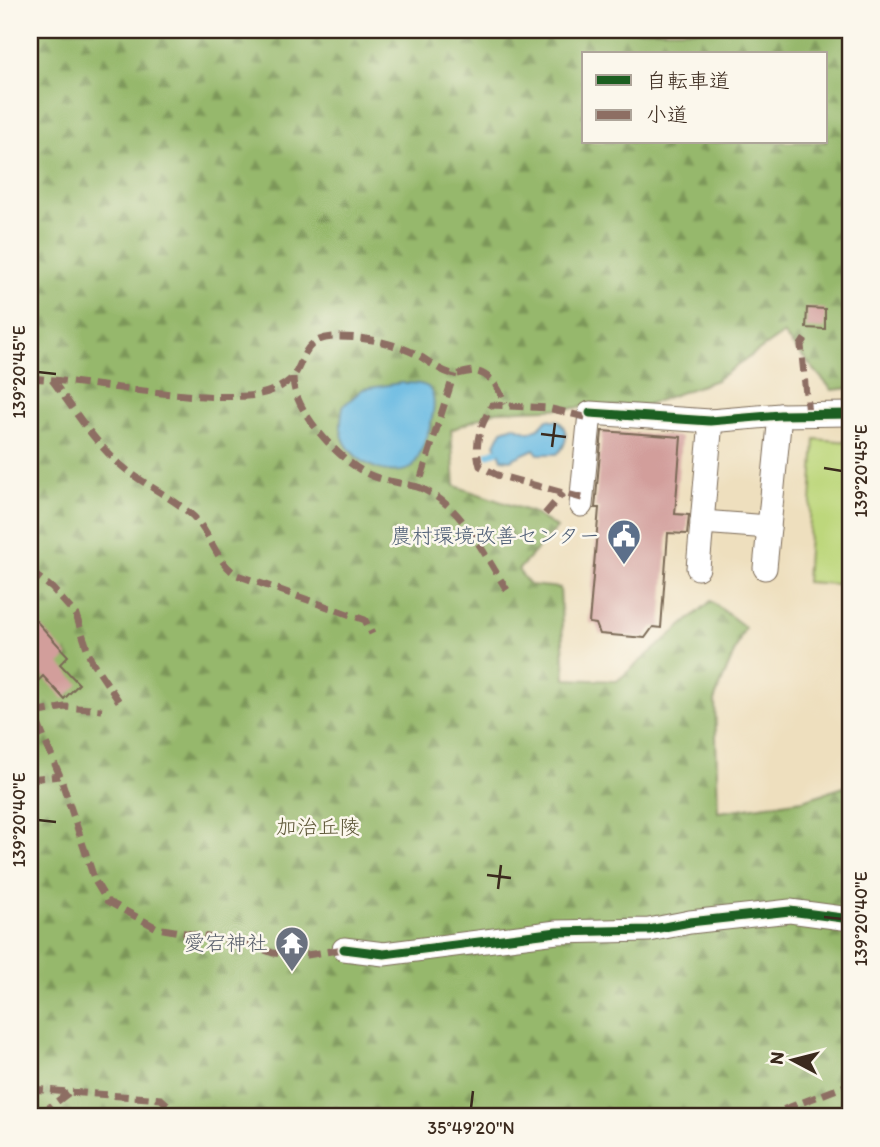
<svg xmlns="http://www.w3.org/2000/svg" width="880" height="1147" font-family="Itim,'Klee One',sans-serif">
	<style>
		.forest { fill: url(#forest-firs); stroke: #687145; stroke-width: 2; fill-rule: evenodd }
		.pitch { fill: #bdd77c; stroke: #7c804d; stroke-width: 2 }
		.water { fill: #67bae2; stroke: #517280; stroke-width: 2 }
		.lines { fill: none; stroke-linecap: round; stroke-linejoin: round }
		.stream { stroke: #67bae2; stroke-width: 7 }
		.building { fill: #d29e9b }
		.minor-casing { stroke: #7a6956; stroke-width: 25 }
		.minor { stroke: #fff; stroke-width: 23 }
		.quiet { stroke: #8d6e63; stroke-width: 7; stroke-dasharray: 14 7; stroke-linecap: butt }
		.cycleway-casing { stroke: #fbf7ec; stroke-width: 13 }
		.cycleway { stroke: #1b5e20; stroke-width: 9 }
		.ticks { fill: none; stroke: #3b2a1e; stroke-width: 2.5 }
		.labels { text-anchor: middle; stroke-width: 5; stroke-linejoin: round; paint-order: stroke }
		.service-label { font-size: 21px; fill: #4e5e75; stroke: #fbf7ec; text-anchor: end }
		.park-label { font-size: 21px; fill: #5c5536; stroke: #fbf7ec }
		.worship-label { font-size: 21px; fill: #5b616d; stroke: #fbf7ec; text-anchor: end }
		.neatline { fill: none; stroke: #3b2a1e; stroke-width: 2.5 }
		.ticks-label { font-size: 18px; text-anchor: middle; fill: #3b2a1e }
	</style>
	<defs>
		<pattern id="forest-firs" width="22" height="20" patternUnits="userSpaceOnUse" patternTransform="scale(1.75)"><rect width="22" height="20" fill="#96b86c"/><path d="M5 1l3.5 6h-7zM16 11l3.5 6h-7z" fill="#7c9658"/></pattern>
	</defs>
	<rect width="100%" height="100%" fill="#fbf7ec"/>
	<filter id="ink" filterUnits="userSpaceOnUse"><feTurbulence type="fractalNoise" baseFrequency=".0143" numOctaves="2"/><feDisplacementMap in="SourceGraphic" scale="14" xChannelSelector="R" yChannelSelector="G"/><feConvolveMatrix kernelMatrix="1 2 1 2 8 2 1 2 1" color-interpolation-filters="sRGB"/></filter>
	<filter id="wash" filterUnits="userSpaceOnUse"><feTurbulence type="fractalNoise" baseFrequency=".00686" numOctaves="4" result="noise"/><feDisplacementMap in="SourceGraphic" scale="28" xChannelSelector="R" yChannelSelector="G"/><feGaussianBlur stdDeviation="1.57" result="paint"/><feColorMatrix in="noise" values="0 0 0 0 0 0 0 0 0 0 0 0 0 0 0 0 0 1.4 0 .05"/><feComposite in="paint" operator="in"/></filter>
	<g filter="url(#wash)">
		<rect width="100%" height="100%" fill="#eedfbe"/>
		<path class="forest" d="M30,30H850V388L832,390L783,334L716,380L646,405L496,411L451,430L455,486L531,512L557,528L518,570L530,585L560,588L565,679L617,681L711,601L745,627L715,698L718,812L803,800L850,785V1117H30ZM584,54H826V142H584Z"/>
		<polygon class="pitch" points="815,439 850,442 850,585 806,582"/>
		<g class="water">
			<path d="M400,383C408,383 421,382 428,387C444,402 422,451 413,467C389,481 348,461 342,434C339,425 342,415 343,406L363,389Z"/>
			<path d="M547,419L559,421C569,432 568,444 557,454H538L534,449L510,460L502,459L495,444L502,430L514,426L529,432L539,428Z"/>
		</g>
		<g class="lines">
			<polyline class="stream" points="489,454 496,451"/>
		</g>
		<g id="blocks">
			<g class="building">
				<polygon points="807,308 825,309 825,329 806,328"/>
				<polygon points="602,431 681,437 675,514 689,515 687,534 668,533 661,628 653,627 645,638 600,634 596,624 589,623 599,508 595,508"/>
				<polygon points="30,614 68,656 60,664 79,684 64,699 43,676 30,689"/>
			</g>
		</g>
	</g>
	<g filter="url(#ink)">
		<use href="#blocks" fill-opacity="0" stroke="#7a6956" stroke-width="2"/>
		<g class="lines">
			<g class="minor-casing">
				<g id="minor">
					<polyline points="581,505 590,413 710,421 780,415 850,414"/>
					<polyline points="702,522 769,527"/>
					<polyline points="698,568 711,421"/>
					<polyline points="765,568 780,415"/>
					<polyline points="344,949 384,954 557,932 649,930 690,922 790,911 850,919"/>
				</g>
			</g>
			<use href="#minor" class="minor"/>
			<g class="quiet">
				<polyline points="805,339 801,345 808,414"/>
				<path d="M293,377C292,409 338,459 366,473C381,481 402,483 418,487L454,374"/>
				<path d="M30,378C101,383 175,400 247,396C262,395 279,390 291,379C305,365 300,339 333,337C361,336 391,342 416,354C427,360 441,372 453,374C460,375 468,371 474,371C492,374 500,390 505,404"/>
				<path d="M52,380C74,409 94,443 123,467C144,485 172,497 193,516C211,534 216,562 237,575L365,620L372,634"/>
				<path d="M418,487C463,505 482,552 507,590"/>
				<path d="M582,498L497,475L480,466C473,443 481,425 492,405L548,408L589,418"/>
				<polyline points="545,514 563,493"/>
				<polyline points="30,571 52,588 76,615 91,660 120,703"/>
				<polyline points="30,705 60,776 95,881 107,901 157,928 248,944 273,953 307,955 344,949"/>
				<polyline points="35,713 65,707 102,710"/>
				<polyline points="30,779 60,776"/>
				<polyline points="30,1089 161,1099 182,1117"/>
				<polyline points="45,1117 47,1109 71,1091"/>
				<polyline points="764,1117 850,1084"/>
			</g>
			<g class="cycleway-casing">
				<g id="cycleway">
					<polyline points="590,413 710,421 780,415 850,414"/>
					<polyline points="344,949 384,954 557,932 649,930 690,922 790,911 850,919"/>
				</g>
			</g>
			<use href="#cycleway" class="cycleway"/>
		</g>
	</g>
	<path class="ticks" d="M38,372L56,374M541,434L566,437M552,447L555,423M824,468L842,471M38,820L56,822M487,875L511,878M498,889L501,865M824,917L842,919M471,1108L473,1091"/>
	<defs>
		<g id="civic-pin" transform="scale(1.75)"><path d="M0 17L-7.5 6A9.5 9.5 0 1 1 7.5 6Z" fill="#5c6f8a" stroke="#fbf7ec"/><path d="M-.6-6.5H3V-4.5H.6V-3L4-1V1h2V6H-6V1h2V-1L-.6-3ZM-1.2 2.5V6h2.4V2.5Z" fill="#fff"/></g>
		<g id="temple-pin" transform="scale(1.75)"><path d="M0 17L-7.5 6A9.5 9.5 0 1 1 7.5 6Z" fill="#6b7280" stroke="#fbf7ec"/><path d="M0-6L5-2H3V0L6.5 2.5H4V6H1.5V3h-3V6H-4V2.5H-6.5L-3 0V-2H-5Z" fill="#fff"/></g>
	</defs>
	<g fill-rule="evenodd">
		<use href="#civic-pin" x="624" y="536"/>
		<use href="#temple-pin" x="292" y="943"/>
	</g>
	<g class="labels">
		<g class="service-label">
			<text x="600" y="543">農村環境改善センター</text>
		</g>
		<g class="park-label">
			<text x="318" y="834">加治丘陵</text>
		</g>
		<g class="worship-label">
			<text x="268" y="950">愛宕神社</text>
		</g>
	</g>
	<rect width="880" height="1147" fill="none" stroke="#fbf7ec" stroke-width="77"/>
	<rect x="582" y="52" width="245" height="91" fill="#fbf7ec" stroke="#aea59a" stroke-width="2"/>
	<rect x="596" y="75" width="35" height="10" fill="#1b5e20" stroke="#aea59a" stroke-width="2"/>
	<text x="646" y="88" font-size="21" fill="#3b2a1e">自転車道</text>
	<rect x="596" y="110" width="35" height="10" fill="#8d6e63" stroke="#aea59a" stroke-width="2"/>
	<text x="646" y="122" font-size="21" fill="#3b2a1e">小道</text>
	<g transform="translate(793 1060) rotate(277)" stroke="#fbf7ec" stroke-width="5" paint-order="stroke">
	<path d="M0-5L12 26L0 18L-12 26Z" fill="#3b2a1e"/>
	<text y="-10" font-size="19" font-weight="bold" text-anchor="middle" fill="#3b2a1e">N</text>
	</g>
	<rect x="38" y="38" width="804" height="1070" class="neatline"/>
	<g class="ticks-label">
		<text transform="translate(19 372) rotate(-90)" y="6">139°20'45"E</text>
		<text transform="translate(861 471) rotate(-90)" y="6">139°20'45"E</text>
		<text transform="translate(19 820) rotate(-90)" y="6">139°20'40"E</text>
		<text transform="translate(861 919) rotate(-90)" y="6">139°20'40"E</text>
		<text x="471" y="1134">35°49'20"N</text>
	</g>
</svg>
